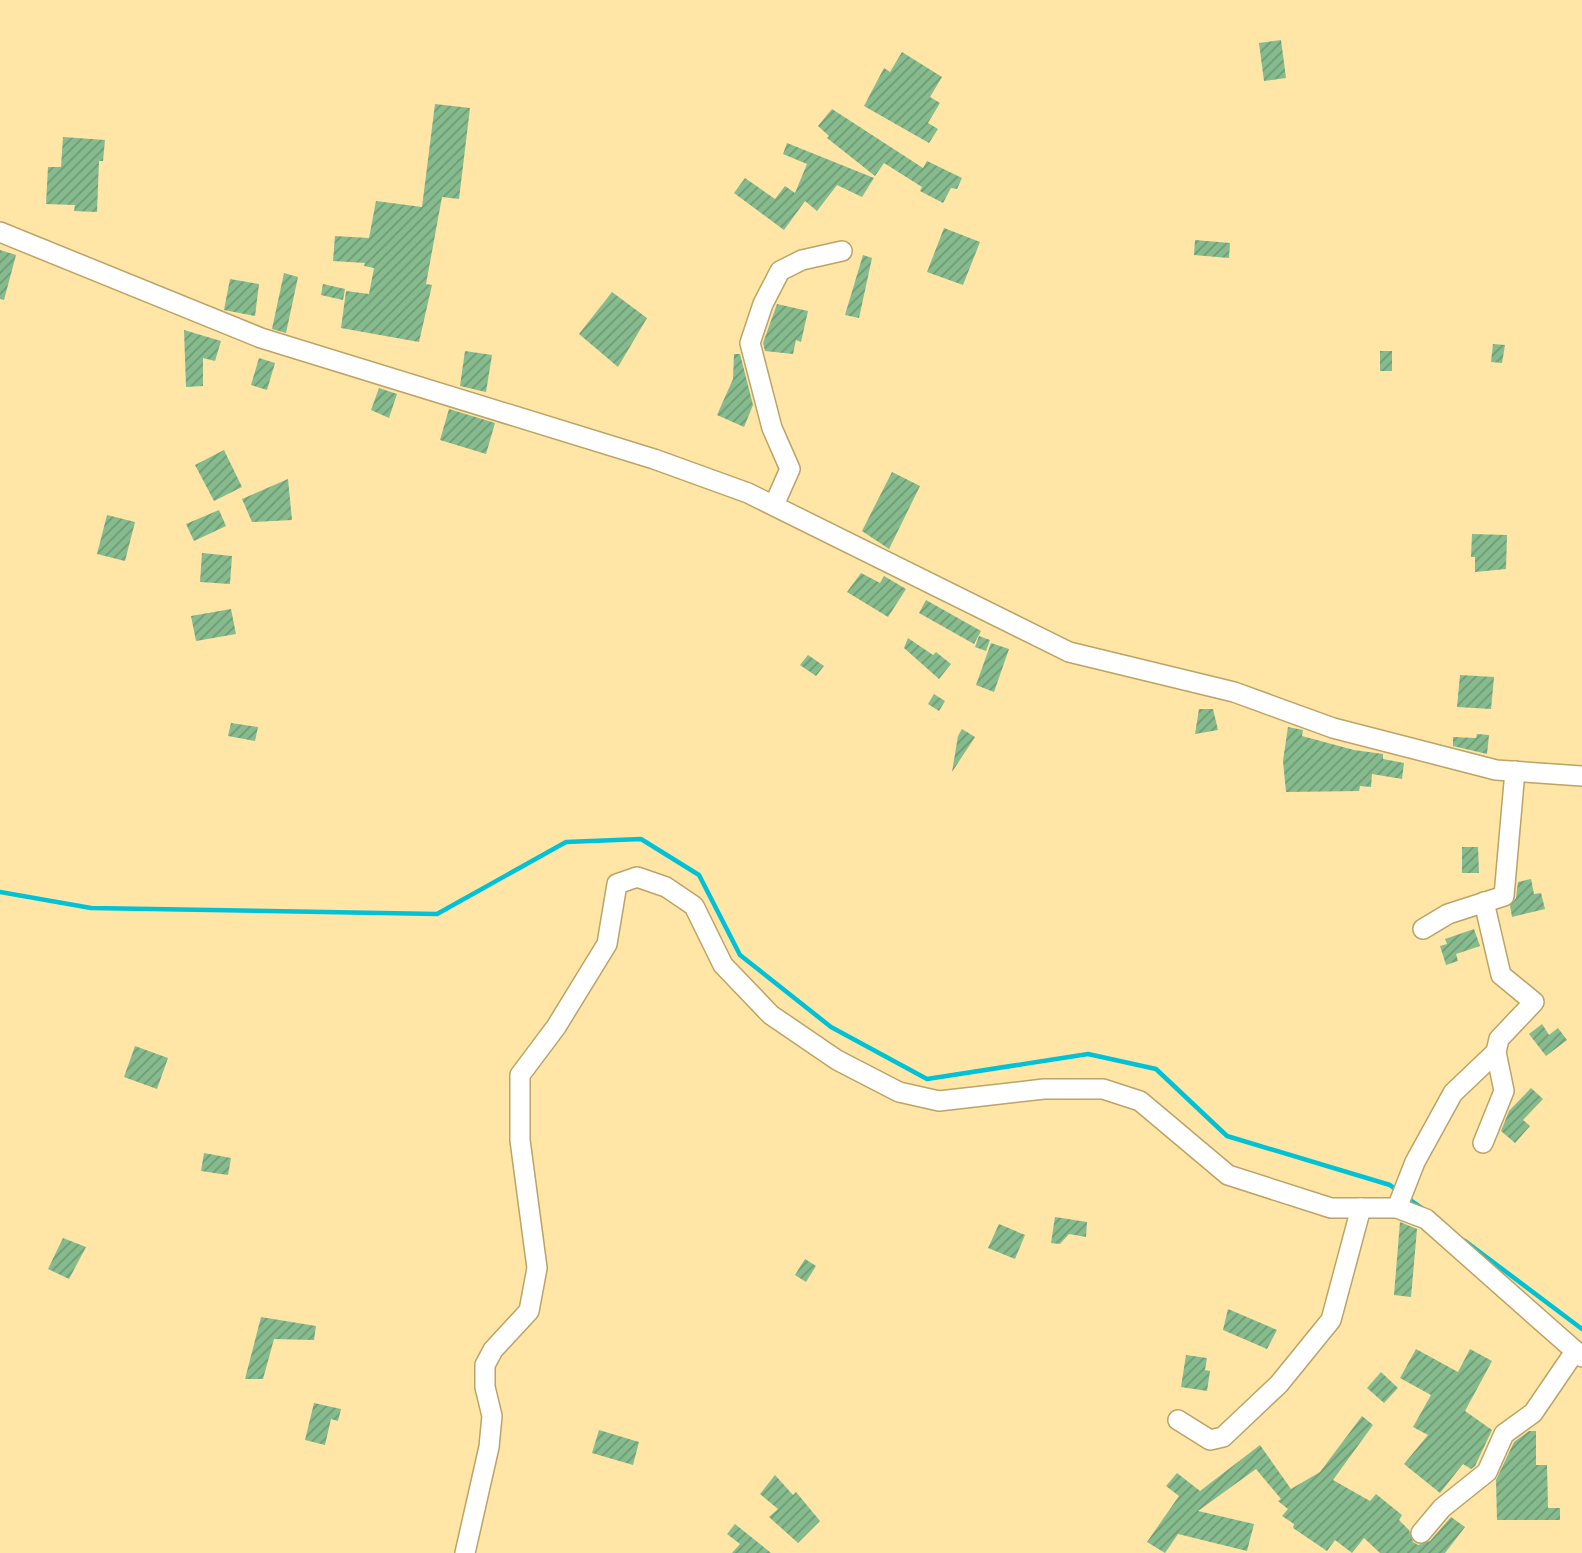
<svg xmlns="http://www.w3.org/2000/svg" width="1582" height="1553" font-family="'Noto Sans',sans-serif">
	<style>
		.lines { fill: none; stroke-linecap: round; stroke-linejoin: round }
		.stream { stroke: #00c2d7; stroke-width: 4.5 }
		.building { fill: url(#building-hatch) }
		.minor-casing { stroke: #bca366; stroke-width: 22 }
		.minor { stroke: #fff; stroke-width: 19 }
	</style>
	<defs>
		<pattern id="building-hatch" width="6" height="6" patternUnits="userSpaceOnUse" patternTransform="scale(1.75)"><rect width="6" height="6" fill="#86bb8e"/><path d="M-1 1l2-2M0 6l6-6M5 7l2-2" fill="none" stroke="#6f9974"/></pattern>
	</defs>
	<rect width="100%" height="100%" fill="#ffe5a6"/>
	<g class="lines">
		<g class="stream">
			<polyline points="0,892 91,908 437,914 566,842 641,839 699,875 740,955 831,1027 927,1079 1088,1054 1156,1069 1227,1136 1390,1185 1399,1192"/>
			<polyline points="1406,1197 1422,1208"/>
			<polyline points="1465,1241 1582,1329"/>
		</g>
	</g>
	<g class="building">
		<polygon points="1281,40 1286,78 1264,81 1259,43"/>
		<polygon points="902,52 942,77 930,97 940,103 928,123 938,129 929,143 864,106 884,68 890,72"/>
		<polygon points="435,104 470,108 459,199 442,197 426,284 432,285 419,342 341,328 346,291 369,294 374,268 364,266 365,263 333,261 335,236 369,238 376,201 422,207"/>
		<polygon points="832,109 923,168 927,161 962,178 957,189 951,188 943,203 920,191 922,187 884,163 875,176 827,138 829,136 818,126"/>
		<polygon points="63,137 105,140 103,161 99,161 97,212 74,211 75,205 46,204 48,167 61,167"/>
		<polygon points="787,143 874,178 862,197 837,185 817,211 805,201 784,230 734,193 745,178 775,199 785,186 795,193 807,164 783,154"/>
		<polygon points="944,228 980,242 963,285 927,272"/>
		<polygon points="1195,240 1230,243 1229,258 1194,255"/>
		<polygon points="0,250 16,255 4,300 0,299"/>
		<polygon points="863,255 872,258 859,318 845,315"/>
		<polygon points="284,273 298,277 286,333 272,329"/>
		<polygon points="230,279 259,284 255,316 224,310"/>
		<polygon points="323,284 345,289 343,300 321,295"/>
		<polygon points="612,292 647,318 618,367 579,334"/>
		<polygon points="777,304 808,311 801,342 796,340 793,354 765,351 763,343"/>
		<polygon points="184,330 221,341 215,361 203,358 203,386 186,387"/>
		<polygon points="1493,344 1505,345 1502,363 1491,362"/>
		<polygon points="465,351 492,355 486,392 460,386"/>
		<rect x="1380" y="351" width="12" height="20"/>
		<polygon points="734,354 740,354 753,405 744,427 717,415 733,379"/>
		<polygon points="259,358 275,363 267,390 251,385"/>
		<polygon points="379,388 397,394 389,418 371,410"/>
		<polygon points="449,409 495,423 486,454 440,440"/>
		<polygon points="224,450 242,487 214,501 195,465"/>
		<polygon points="892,472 920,486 889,549 862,531"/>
		<polygon points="288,479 292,520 252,522 242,499"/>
		<polygon points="219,510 226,526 194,541 186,524"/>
		<polygon points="107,515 135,522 125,561 97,554"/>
		<polygon points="1472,534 1507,535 1506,569 1475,572 1475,557 1471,557"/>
		<polygon points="202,553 232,556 230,584 200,582"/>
		<polygon points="861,573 880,583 884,576 906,589 888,617 847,592"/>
		<polygon points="926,600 981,631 974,644 919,613"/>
		<polygon points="231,609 236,634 196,641 191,616"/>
		<polygon points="979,636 990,640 986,651 975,647"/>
		<polygon points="908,638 933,655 936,652 951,664 939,679 904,648"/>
		<polygon points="991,643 1009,649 994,692 976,685"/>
		<polygon points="808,655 824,666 816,676 800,665"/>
		<polygon points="1460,675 1494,677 1491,709 1457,707"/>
		<polygon points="934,694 945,701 939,711 928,704"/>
		<polygon points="1199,709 1213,709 1218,730 1195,734"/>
		<polygon points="231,723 258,727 255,741 228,736"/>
		<polygon points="1288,727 1303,730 1302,736 1354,750 1383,754 1383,759 1404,763 1402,779 1372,774 1371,787 1360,786 1359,791 1286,792 1283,761"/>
		<polygon points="962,729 975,737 952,772 958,736"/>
		<polygon points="1477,734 1489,735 1487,754 1453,746 1453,737 1476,738"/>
		<polygon points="1462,847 1478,847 1479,873 1462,873"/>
		<polygon points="1531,879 1534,894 1541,893 1545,909 1512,917 1510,906 1516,898 1518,882"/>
		<polygon points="1474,929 1480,946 1456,954 1458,961 1446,965 1440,946 1447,944 1445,939"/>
		<polygon points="1542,1024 1549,1035 1558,1028 1567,1040 1546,1056 1529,1034"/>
		<polygon points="135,1046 168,1058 157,1089 124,1077"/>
		<polygon points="1531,1088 1543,1099 1523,1120 1530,1126 1515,1143 1501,1131 1509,1111"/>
		<polygon points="204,1153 231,1158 228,1175 201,1171"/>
		<polygon points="1055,1217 1087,1222 1086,1237 1069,1234 1060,1244 1051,1243"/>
		<polygon points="1400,1222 1417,1229 1411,1297 1394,1295"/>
		<polygon points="999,1224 1025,1235 1015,1259 988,1248"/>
		<polygon points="63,1238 86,1247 69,1279 48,1269"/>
		<polygon points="805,1259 816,1266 806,1282 795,1275"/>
		<polygon points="1228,1309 1277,1330 1267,1349 1223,1330"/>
		<polygon points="261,1317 316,1326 314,1340 274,1339 263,1379 245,1379"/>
		<polygon points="1416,1349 1458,1372 1470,1349 1492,1361 1465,1411 1492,1430 1475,1466 1471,1469 1463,1464 1440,1493 1404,1464 1428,1435 1413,1427 1431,1395 1400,1378"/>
		<polygon points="1186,1355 1207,1358 1205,1370 1210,1371 1207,1391 1181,1387"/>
		<polygon points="1381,1372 1398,1388 1384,1403 1367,1388"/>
		<polygon points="314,1403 341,1409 338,1421 331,1419 325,1445 305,1440"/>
		<polygon points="1362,1416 1373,1425 1333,1480 1370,1501 1376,1494 1402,1515 1399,1520 1409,1530 1413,1542 1418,1545 1430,1541 1451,1517 1465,1527 1445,1553 1380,1553 1364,1538 1352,1553 1335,1540 1327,1551 1293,1528 1294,1524 1282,1516 1288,1509 1278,1501 1281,1499 1256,1469 1198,1511 1254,1524 1247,1551 1178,1534 1165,1553 1147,1542 1179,1496 1166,1486 1177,1473 1200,1491 1260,1445 1291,1489 1320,1472"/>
		<polygon points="599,1430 639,1442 633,1465 592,1453"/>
		<polygon points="1529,1431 1536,1431 1536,1465 1547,1465 1548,1508 1560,1508 1560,1520 1497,1520 1496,1480 1514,1442"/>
		<polygon points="775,1475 793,1495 796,1492 820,1521 798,1543 769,1517 778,1509 760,1494"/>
		<polygon points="735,1524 771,1553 732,1553 740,1544 727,1534"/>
	</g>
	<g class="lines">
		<g class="minor-casing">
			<g id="minor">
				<polyline points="0,232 261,338 654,459 748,493 1069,652 1234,692 1333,728 1496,770 1582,776"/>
				<polyline points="774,505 790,469 772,428 750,343 763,304 780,271 802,260 842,251"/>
				<polyline points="1423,929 1448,914 1504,896 1515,771"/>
				<polyline points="1483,1143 1504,1091 1496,1052 1499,1039 1534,1002 1501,975 1484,902"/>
				<polyline points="1397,1208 1415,1162 1453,1093 1496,1052"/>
				<polyline points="1178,1420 1210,1440 1223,1437 1279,1384 1331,1320 1361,1208"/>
				<polyline points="1421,1533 1442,1508 1487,1472 1504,1434 1533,1413 1574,1353"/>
				<polyline points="465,1553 489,1447 492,1416 485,1387 485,1365 493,1350 529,1311 537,1268 520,1140 520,1075 556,1027 607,944 617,884 637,877 666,887 694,906 723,965 771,1015 837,1060 899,1092 939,1101 1044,1089 1103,1089 1140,1101 1228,1175 1331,1208 1397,1208 1426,1219 1582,1357"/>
			</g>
		</g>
		<use href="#minor" class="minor"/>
	</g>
</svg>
